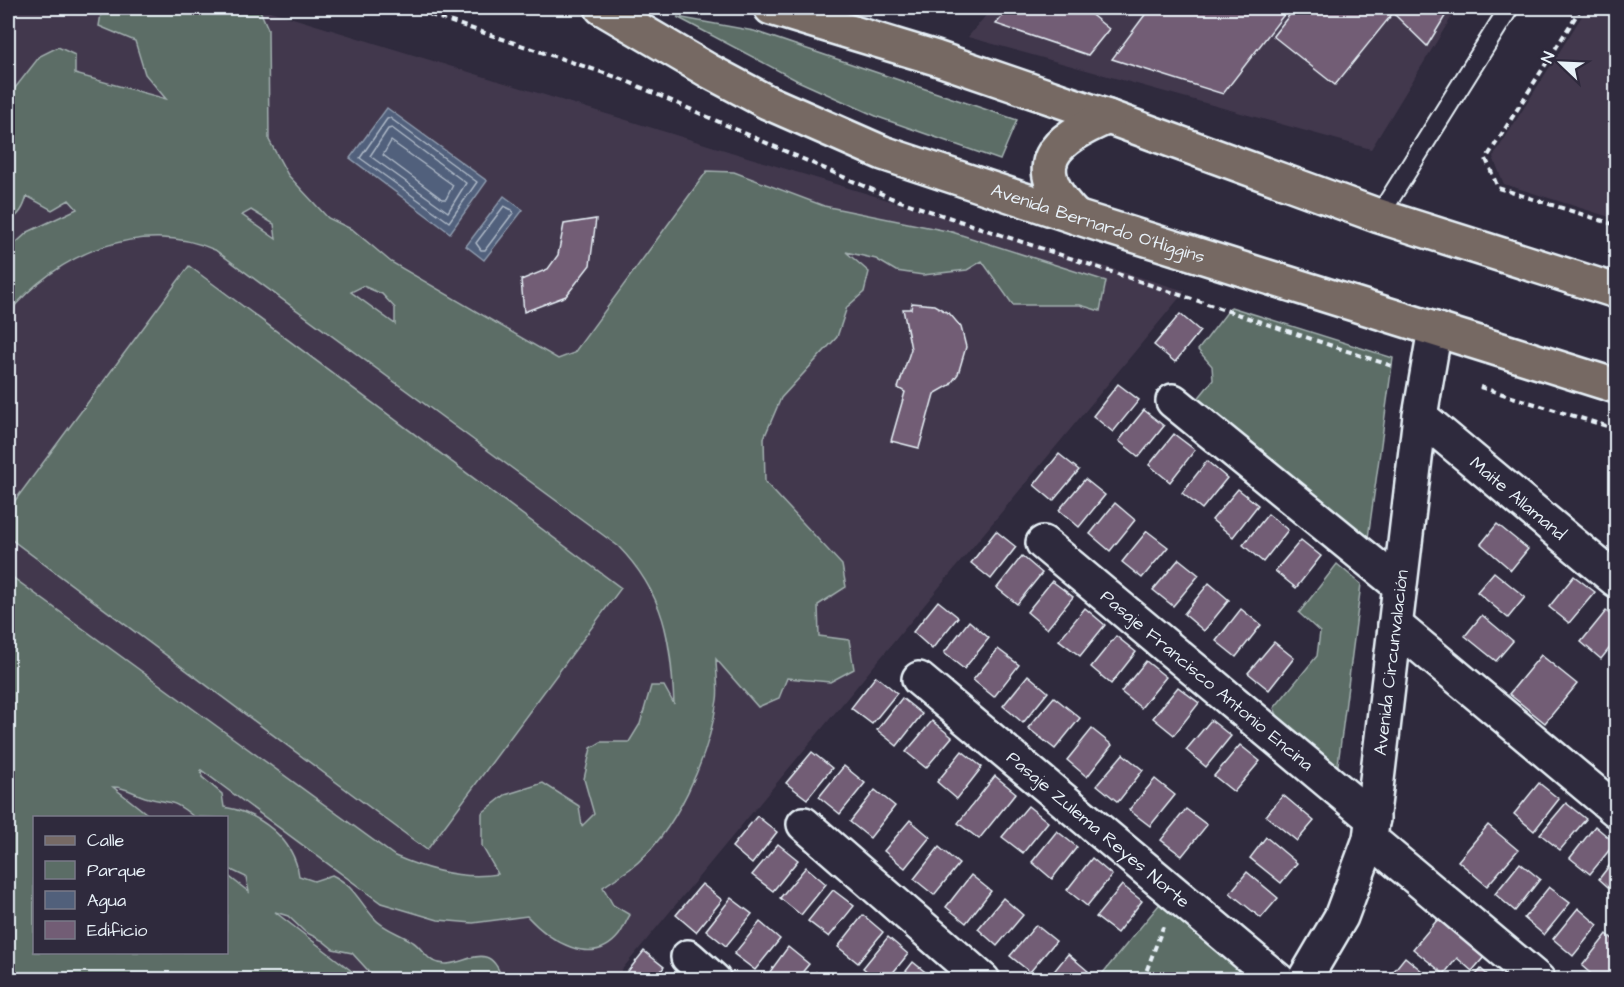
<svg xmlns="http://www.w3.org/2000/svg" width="1624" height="987" font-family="'Architects Daughter',sans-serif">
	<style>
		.built { fill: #43394e; fill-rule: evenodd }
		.green { fill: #5b6d66; stroke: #a2afaf; stroke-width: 1.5; fill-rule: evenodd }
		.water { fill: #51607b; stroke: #8d9aad; stroke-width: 1.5 }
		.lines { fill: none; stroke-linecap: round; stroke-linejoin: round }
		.shore { stroke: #acb7c6; stroke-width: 1.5 }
		.building { fill: #725d75; stroke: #e8f1f8; stroke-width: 1.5 }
		.service-casing { stroke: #e8f1f8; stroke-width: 22 }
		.minor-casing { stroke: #e8f1f8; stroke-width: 38 }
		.primary-casing { stroke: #e8f1f8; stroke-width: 38 }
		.path { stroke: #e8f1f8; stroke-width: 4; stroke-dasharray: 6 4.5; stroke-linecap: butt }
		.service { stroke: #2f2a3d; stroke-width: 18 }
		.minor { stroke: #2f2a3d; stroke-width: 33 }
		.primary { stroke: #766964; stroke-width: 33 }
		.labels { text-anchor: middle; stroke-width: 4.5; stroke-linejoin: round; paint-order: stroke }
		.street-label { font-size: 18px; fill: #e8f1f8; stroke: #2f2a3d }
	</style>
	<rect width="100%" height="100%" fill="#2f2a3d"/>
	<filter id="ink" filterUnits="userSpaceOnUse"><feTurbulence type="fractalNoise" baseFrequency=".0167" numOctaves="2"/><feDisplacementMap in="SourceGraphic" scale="12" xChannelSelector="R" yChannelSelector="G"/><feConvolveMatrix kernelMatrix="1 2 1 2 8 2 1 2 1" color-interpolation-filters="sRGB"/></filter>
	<g filter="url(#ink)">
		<g class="built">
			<path d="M8,8H260L1185,291L614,979H8ZM34,818H226V952H34Z"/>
			<polygon points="992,8 1457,8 1371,149 968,37"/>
			<polygon points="1587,8 1616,8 1616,219 1504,184 1493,157"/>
		</g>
		<g class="green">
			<path d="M102,8H259L268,29L269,140L288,175L328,218L353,230L391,262L558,359L574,353L707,171L734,172L824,206L952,232L1106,281L1100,311L1080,305H1013L982,261L967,270L923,275L896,271L876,259L846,252L869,272L864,292L847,307L837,337L781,398L764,438L765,482L842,565L846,587L818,605L819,636L849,640L854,669L830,682L787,678L779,698L758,707L716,659C716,672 719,687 717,700C709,757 676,833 630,869C621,875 612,881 603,887L613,905L630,915C626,921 623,930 619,935C592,969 549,940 527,916L473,923L438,920L381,903L201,770L202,777L222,794L224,807C260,813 294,839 299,876L314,881L332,875C353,885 359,901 374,918C383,929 401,934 413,942C421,947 425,957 433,961C459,975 488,932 502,979H376L352,953L333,949L323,941L305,932L288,916L275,912L362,979H8V574L395,856C425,869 464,880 498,874L482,846V813L505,795L543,783L579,806L582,826L594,814L584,779L591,748L601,742H629L640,724L651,686H664L674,704C671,641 665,594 618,546L215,250C142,217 55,254 8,314V250L28,232L77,209L69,200L52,210L27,196C24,207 20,216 8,221V97L40,56L58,47L75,55V74L166,99L145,74L135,41L99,26ZM251,210L274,224L276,239L242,215ZM363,286L382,294L395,308V324L351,292ZM113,787C126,787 133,793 145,797C171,805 170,797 194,817L226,818L227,868L246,877L249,892L227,875L226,952H34V818L151,817Z"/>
			<polygon points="677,17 754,31 1017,120 1000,160 878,117 798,81"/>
			<polygon points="189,266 621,588 427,850 8,537 8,510"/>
			<polygon points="1231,307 1393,358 1367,545 1197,400 1213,380 1212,366 1198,350"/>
			<polygon points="1337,564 1361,584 1337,772 1282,726 1274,708 1317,656 1320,632 1299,613"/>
			<polygon points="1163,900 1251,976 1248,980 1097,980"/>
		</g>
		<g class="water">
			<polygon points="387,108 487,181 450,233 350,158"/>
			<polygon points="504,196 523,210 484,260 466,246"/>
		</g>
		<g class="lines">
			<g class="shore">
				<polygon points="390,118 477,182 449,222 360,158 387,119"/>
				<polygon points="392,128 466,183 448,212 370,156 388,129"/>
				<polygon points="391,141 453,185 446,199 442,199 383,155"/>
				<polygon points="504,206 512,210 513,213 485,250 481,250 476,243"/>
			</g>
		</g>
		<g class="building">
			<polygon points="1009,8 1083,8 1109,29 1088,55 996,24"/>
			<polygon points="1150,8 1289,8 1223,94 1112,59"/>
			<polygon points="1295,8 1450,8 1427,46 1393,13 1335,85 1273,36"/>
			<polygon points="596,219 590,265 566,296 524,312 521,280 548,269 558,255 564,224"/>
			<polygon points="912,303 934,305 950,314 961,327 966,347 958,374 950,385 934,394 919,448 891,441 905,392 898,388 911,349 903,309 911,309"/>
			<polygon points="1180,314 1200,331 1175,362 1154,345"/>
			<polygon points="1118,384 1139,400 1113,432 1093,416"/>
			<polygon points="1144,410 1164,426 1139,457 1119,441"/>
			<polygon points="1174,434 1195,450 1170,482 1149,465"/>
			<polygon points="1059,454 1079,470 1053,501 1034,485"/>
			<polygon points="1207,461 1227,478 1202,509 1182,493"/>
			<polygon points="1085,479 1105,495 1079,527 1059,510"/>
			<polygon points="1238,489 1258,505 1233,537 1212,520"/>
			<polygon points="1115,503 1135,520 1110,551 1090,534"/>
			<polygon points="1268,514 1288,530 1263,562 1243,545"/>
			<polygon points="1497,524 1528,549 1511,570 1481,544"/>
			<polygon points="996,531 1016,547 991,579 971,563"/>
			<polygon points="1147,531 1168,547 1142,578 1122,562"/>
			<polygon points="1301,540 1321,556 1296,588 1275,571"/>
			<polygon points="1022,556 1042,573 1017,604 997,588"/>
			<polygon points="1179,559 1199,575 1173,606 1153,590"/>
			<polygon points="1494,572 1525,597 1508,618 1477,592"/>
			<polygon points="1574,576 1595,592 1569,623 1549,607"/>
			<polygon points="1052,581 1073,597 1047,629 1027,612"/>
			<polygon points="1209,583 1229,600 1204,631 1184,614"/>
			<polygon points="938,601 958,617 932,649 913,632"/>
			<polygon points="1085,608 1105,625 1080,656 1059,640"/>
			<polygon points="1241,609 1261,625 1236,657 1216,641"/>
			<polygon points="1606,611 1616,619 1616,640 1601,659 1581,642"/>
			<polygon points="1482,615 1513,641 1496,661 1465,636"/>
			<polygon points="969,621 989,638 964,669 944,653"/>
			<polygon points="1116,636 1136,652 1111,684 1091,667"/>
			<polygon points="1274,642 1294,658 1269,690 1248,673"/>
			<polygon points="998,649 1019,665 994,697 973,680"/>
			<polygon points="1541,655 1577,684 1545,723 1509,694"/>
			<polygon points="1146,661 1166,677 1141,708 1121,692"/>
			<polygon points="1028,675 1048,692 1023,723 1003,706"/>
			<polygon points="876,676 897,693 872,724 851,708"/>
			<polygon points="1178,687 1199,703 1174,735 1153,718"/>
			<polygon points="1054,697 1080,718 1055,749 1028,728"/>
			<polygon points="902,698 922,714 897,746 877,730"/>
			<polygon points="1211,720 1231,736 1206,767 1186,750"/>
			<polygon points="932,721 952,737 926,768 906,752"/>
			<polygon points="1092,729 1112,745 1087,777 1067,760"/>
			<polygon points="1240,745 1260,761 1234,792 1214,776"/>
			<polygon points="962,751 982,767 957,799 937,782"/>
			<polygon points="812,752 832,768 807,799 786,783"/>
			<polygon points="1123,754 1143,770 1118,802 1097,785"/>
			<polygon points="844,766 865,783 840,814 819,797"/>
			<polygon points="995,776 1016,793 979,839 958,823"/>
			<polygon points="1155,779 1175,795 1150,826 1129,810"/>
			<polygon points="1539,783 1559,799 1534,831 1514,814"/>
			<polygon points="875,790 895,806 870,838 850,822"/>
			<polygon points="1283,795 1314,821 1297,841 1266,816"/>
			<polygon points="1566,803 1586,819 1560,850 1540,834"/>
			<polygon points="1028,806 1048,822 1023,853 1002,837"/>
			<polygon points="1186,809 1207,825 1182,856 1161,840"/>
			<polygon points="757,816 777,832 752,864 732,847"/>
			<polygon points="910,820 930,837 905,868 884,851"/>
			<polygon points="1488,825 1518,850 1487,886 1458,861"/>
			<polygon points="1595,826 1615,843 1590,874 1570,858"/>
			<polygon points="1057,831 1077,847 1052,879 1032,862"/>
			<polygon points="1266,837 1297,863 1281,883 1250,858"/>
			<polygon points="778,844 798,860 773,891 752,875"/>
			<polygon points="939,847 959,864 934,895 914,879"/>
			<polygon points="1616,857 1616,894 1599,879"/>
			<polygon points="1092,858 1112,875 1087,906 1067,890"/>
			<polygon points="1520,863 1540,879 1515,911 1495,894"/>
			<polygon points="806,867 826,884 801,915 780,898"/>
			<polygon points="1247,872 1278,898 1261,918 1230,893"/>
			<polygon points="971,875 991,891 966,923 946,907"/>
			<polygon points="702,884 722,900 696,932 676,915"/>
			<polygon points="1122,885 1142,901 1117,933 1096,917"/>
			<polygon points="1549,887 1570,903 1544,935 1524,918"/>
			<polygon points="833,890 854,906 829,937 808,921"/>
			<polygon points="731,898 752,914 726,946 706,930"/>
			<polygon points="1003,898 1023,915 997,946 978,929"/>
			<polygon points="1578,908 1598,925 1573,956 1553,939"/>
			<polygon points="863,915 883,932 858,963 838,947"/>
			<polygon points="1438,919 1484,957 1472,971 1457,958 1444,974 1413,949"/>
			<polygon points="760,922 780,939 755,970 734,954"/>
			<polygon points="1036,925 1056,941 1030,972 1010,956"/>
			<polygon points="1607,934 1616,942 1616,964 1604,980 1598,980 1582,966"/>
			<polygon points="888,937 908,954 887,980 877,980 863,968"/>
			<polygon points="788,947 809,964 796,980 764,980"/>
			<polygon points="644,951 664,967 655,980 621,980"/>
			<polygon points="1068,954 1088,971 1081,980 1047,980"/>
			<polygon points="1405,957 1433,980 1389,977"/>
			<polygon points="913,962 934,979 933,980 899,980"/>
			<polygon points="1481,969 1493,980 1472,980"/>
			<polygon points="816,972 826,980 809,980"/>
		</g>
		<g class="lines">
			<g class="service-casing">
				<polyline id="service" points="1379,216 1509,8"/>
			</g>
			<g class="minor-casing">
				<g id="minor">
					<polyline points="1173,401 1399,585"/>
					<path id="s1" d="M1420,416L1616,580"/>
					<path id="s2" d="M1043,543L1373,819"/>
					<polyline points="1395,625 1616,810"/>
					<path id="s3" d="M919,679L1278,980"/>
					<polyline points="804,824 983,980"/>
					<polyline points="1370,839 1538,980"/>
					<polyline points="688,957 714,980"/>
					<path id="s4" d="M1304,980L1341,917L1370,839L1420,416L1435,329"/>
				</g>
			</g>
			<g class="primary-casing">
				<g id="primary">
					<path id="s5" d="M602,8L709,71L767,102L883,153L1076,217L1616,386"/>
					<polyline points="771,8 936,58 1108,117 1379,216 1616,291"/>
					<path d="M1076,217C1025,165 1053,140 1108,117"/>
				</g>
			</g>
			<g class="path">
				<polyline points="410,8 622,79 891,198 1395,367"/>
				<polyline points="1581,8 1486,159 1498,188 1616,225"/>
				<polyline points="1480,387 1616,429"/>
				<polyline points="1143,980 1163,927"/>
			</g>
			<use href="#service" class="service"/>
			<use href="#minor" class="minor"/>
			<use href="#primary" class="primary"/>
		</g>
	</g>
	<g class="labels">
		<g class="street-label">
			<text dy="6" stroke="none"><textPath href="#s5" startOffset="543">Avenida Bernardo O'Higgins</textPath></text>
			<text dy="6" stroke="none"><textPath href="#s1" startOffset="128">Maite Allamand</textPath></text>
			<text dy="6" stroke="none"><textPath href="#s4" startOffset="334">Avenida Circunvalación</textPath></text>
			<text dy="6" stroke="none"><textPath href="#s2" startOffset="214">Pasaje Francisco Antonio Encina</textPath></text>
			<text dy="6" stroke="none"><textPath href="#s3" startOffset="234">Pasaje Zulema Reyes Norte</textPath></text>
		</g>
	</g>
	<rect width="1624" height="987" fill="none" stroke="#2f2a3d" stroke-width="30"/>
	<rect x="15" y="15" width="1594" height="957" fill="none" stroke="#e8f1f8" stroke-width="2" filter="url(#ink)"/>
	<rect x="33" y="816" width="195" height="138" fill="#2f2a3d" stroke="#797a88" stroke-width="1.5"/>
	<rect x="45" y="836" width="30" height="9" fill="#766964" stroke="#797a88" stroke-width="1.5"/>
	<text x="87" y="846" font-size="18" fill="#e8f1f8">Calle</text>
	<rect x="45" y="861" width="30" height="18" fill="#5b6d66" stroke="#797a88" stroke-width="1.5"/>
	<text x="87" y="876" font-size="18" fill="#e8f1f8">Parque</text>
	<rect x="45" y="891" width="30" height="18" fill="#51607b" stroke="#797a88" stroke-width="1.5"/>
	<text x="87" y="906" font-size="18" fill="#e8f1f8">Agua</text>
	<rect x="45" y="921" width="30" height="18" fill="#725d75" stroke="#797a88" stroke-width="1.5"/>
	<text x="87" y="936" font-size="18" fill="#e8f1f8">Edificio</text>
	<g transform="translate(1561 63) rotate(293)" stroke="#2f2a3d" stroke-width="4.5" paint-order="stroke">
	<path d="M0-4.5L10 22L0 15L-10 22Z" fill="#e8f1f8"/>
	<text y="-9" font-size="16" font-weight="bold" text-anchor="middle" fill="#e8f1f8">N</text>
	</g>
</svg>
